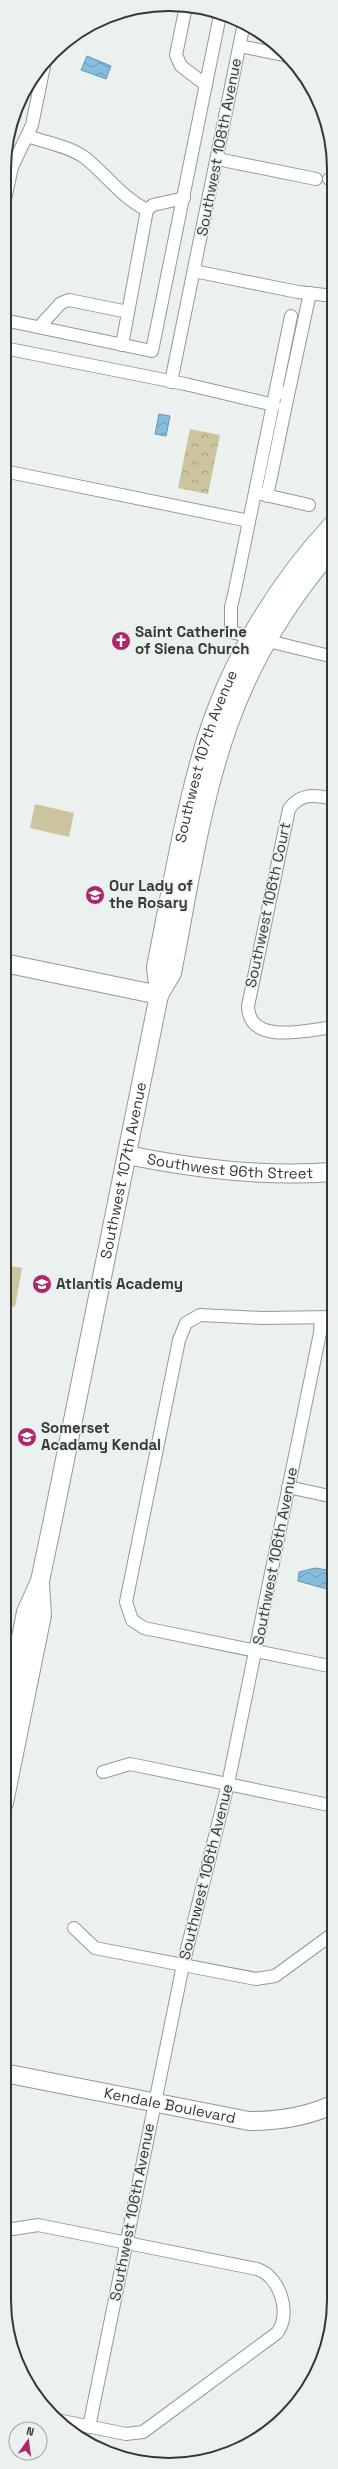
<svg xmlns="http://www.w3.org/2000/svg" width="338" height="2469" font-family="'Space Grotesk',sans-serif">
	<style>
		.grass { fill: #ccc49e }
		.park { fill: url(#park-crowns) }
		.water { fill: url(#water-waves); stroke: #6d95ac }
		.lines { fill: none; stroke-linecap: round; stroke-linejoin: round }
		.street-casing { stroke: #939a97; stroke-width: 14 }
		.secondary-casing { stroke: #939a97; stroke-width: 20 }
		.street { stroke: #fff; stroke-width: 12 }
		.secondary { stroke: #fff; stroke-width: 18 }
		.labels { text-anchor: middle; stroke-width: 3; stroke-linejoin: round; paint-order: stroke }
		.street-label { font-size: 15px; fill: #353836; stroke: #eaf1ee }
		.poi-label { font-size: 15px; font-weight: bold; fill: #353836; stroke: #eaf1ee; text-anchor: start }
		.rim { fill: none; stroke: #353836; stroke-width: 2 }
	</style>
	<defs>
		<pattern id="park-crowns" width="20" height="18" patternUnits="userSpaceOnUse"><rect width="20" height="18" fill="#ccc49e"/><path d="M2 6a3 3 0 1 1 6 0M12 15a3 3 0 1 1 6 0" fill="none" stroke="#a6a082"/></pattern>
		<pattern id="water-waves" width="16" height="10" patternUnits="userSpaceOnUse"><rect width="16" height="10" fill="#85bddf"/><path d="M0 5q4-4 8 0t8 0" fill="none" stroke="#6e9bb6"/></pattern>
	</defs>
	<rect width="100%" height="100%" fill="#eaf1ee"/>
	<g class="grass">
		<polygon points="35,804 74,813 69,837 30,828"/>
		<polygon points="4,1265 22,1268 15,1307 4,1305"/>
	</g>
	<polygon class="park" points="190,429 220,435 208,494 178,488"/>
	<g class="water">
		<polygon points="87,56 111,66 106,79 81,70"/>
		<polygon points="159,414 170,416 166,436 155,434"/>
		<polygon points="315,1568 334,1571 334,1591 298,1581 299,1572"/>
	</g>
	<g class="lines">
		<g class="street-casing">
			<g id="street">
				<polyline points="186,6 176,55 181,66 206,85"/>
				<polyline points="240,46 288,56"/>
				<path d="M27,136C45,142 68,146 84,157C106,174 121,197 147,210"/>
				<polyline points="217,159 316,179"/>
				<polyline points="329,179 334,180"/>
				<polyline points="4,204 12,167 32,125 44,66"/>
				<polyline points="194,271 298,292 334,296"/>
				<polyline points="291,316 235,590 231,607 231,632 334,657"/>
				<polyline points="4,320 152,351 220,15"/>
				<polyline points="39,327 61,303 69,300 128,312"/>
				<polyline points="122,345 147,210 153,205 184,198"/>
				<polyline points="4,348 185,384 274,405"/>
				<polyline points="171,382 244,23"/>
				<polyline points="277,392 288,395 310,293"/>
				<polyline points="4,471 249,521"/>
				<polyline points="261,494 309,505"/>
				<polyline points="267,496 288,395"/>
				<path d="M334,799C316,795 301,792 289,809L248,1006C249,1046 308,1030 334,1027"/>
				<polyline points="334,1317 262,1318 200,1315 186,1323 179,1340 126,1602 132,1620 144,1628 334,1667"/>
				<polyline points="288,1487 334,1497"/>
				<polyline points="103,1772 130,1764 334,1806"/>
				<polyline points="74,1928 95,1948 256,1979 275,1976 334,1933"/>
				<path d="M13,2229L38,2225L257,2269C280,2276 292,2314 277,2333L143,2432L126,2434L57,2420"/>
				<polyline points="89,2427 183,1965 228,1784 320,1333 321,1318"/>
			</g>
		</g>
		<g class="secondary-casing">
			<g id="secondary">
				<polyline points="4,963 159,995"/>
				<path d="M159,995L172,973C188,891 200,805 228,726C251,660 288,600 334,547"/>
				<path id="s1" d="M127,1155C196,1169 263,1177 334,1172"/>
				<path id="s2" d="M4,1725L26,1612L40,1581L52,1524L159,995L156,967C171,893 183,816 205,743C230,662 276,585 334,523"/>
				<polyline points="4,1803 42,1615 40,1584"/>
				<path id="s3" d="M4,2073L249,2121C279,2121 307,2117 334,2104"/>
			</g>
		</g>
		<use href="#street" class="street"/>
		<use href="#secondary" class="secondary"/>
	</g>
	<defs>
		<g id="church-disc" transform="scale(1)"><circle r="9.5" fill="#ad276c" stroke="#eaf1ee"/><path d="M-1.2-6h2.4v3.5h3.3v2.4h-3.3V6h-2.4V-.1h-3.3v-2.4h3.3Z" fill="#fff"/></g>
		<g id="school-disc" transform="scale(1)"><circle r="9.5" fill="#ad276c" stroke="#eaf1ee"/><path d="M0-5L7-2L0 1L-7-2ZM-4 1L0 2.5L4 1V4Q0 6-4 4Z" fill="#fff"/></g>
	</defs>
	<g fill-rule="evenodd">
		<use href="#church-disc" x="121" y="641"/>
		<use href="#school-disc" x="95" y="895"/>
		<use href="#school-disc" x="42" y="1284"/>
		<use href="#school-disc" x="27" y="1437"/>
	</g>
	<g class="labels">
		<g class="street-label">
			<text transform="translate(219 147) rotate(-79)" y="5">Southwest 108th Avenue</text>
			<text dy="5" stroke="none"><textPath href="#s2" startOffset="992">Southwest 107th Avenue</textPath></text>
			<text transform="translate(268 905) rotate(-78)" y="5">Southwest 106th Court</text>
			<text dy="5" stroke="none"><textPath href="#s1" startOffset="104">Southwest 96th Street</textPath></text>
			<text dy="5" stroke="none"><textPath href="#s2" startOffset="568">Southwest 107th Avenue</textPath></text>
			<text transform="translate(275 1556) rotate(-79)" y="5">Southwest 106th Avenue</text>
			<text transform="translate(206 1872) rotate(-76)" y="5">Southwest 106th Avenue</text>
			<text dy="5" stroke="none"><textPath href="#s3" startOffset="169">Kendale Boulevard</textPath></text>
			<text transform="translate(132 2212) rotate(-79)" y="5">Southwest 106th Avenue</text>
		</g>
		<g class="poi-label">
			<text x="135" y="637">Saint Catherine<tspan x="135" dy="17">of Siena Church</tspan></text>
			<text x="109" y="891">Our Lady of<tspan x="109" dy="17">the Rosary</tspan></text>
			<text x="56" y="1289">Atlantis Academy</text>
			<text x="41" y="1433">Somerset<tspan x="41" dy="17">Acadamy Kendal</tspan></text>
		</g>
	</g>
	<path d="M0 0H338V2469H0ZM169 11H169A158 158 0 0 1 327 169V2300A158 158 0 0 1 169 2458H169A158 158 0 0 1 11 2300V169A158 158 0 0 1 169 11Z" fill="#eaf1ee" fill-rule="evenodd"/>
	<path class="rim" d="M169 11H169A158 158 0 0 1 327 169V2300A158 158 0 0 1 169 2458H169A158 158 0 0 1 11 2300V169A158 158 0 0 1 169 11Z"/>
	<g transform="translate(28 2441) rotate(14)"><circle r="19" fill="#eaf1ee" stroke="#a2a7a4"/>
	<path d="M0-3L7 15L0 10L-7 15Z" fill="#ad276c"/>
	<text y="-6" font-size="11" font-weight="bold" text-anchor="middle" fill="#353836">N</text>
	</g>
</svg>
